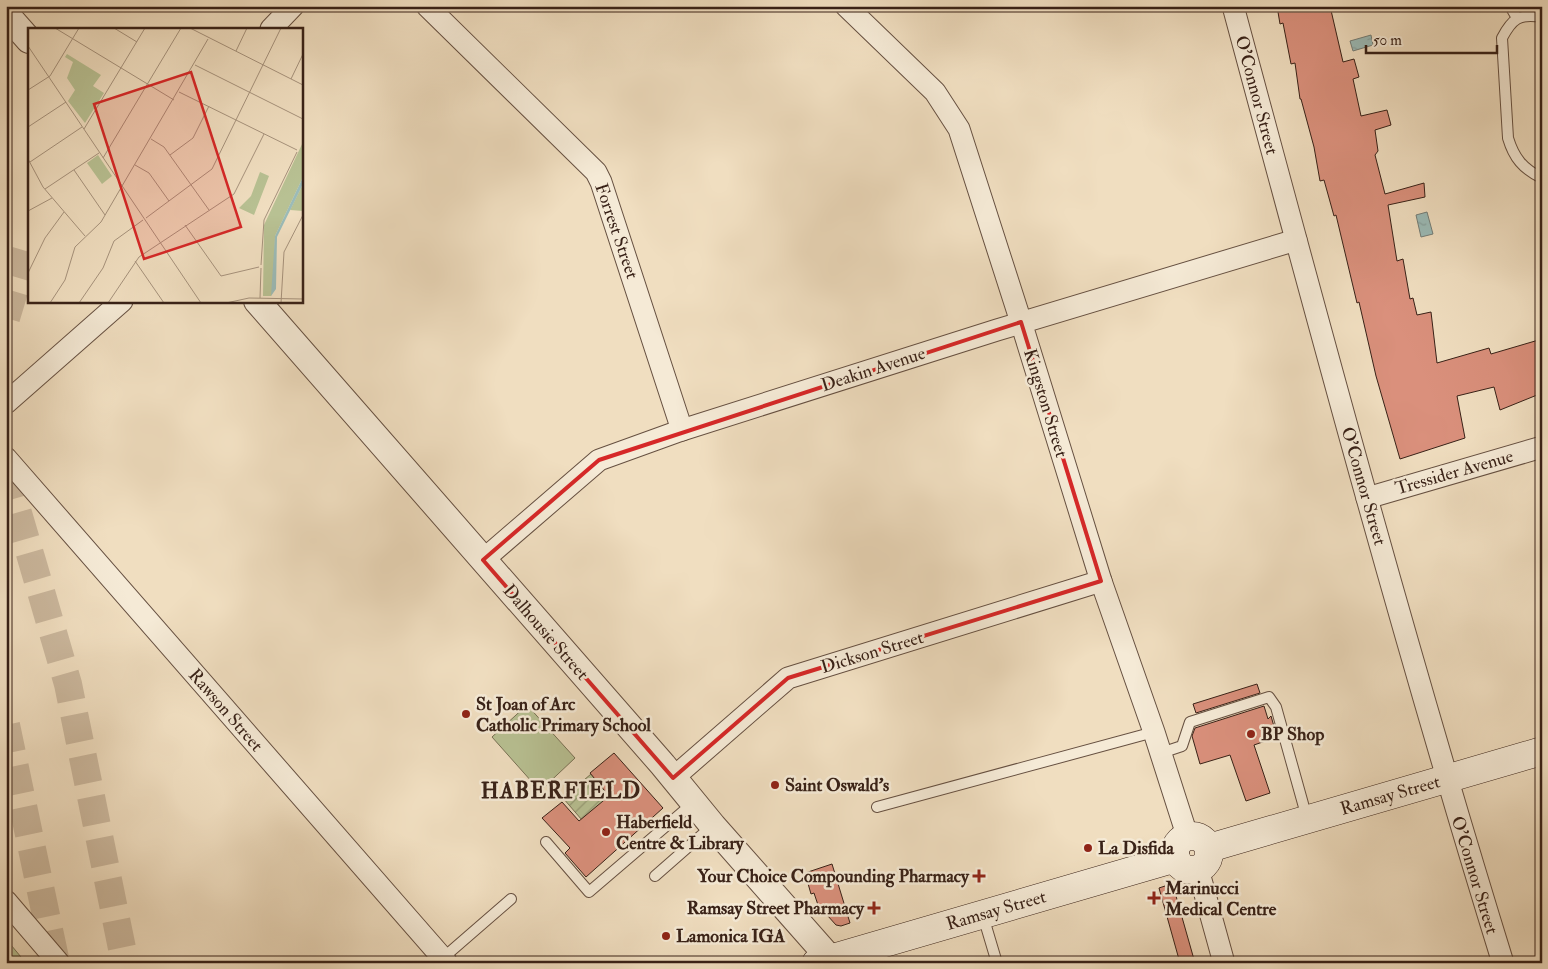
<svg xmlns="http://www.w3.org/2000/svg" width="1548" height="969" font-family="'IM FELL Double Pica',serif">
	<style>
		.park { fill: url(#park-tufts); stroke: #787155 }
		.garden { fill: url(#garden-furrows); stroke: #787155 }
		.pitch { fill: #b8c193; stroke: #787155 }
		.water { fill: url(#water-ripples); stroke: #737d77 }
		.building { fill: #da907c; stroke: #382117 }
		.lines { fill: none; stroke-linecap: round; stroke-linejoin: round }
		.motorway-tunnel { stroke: #cbb89e; stroke-width: 28; stroke-dasharray: 28 14; stroke-linecap: butt }
		.service-casing { stroke: #665041; stroke-width: 12 }
		.minor-casing { stroke: #665041; stroke-width: 23 }
		.tertiary-casing { stroke: #665041; stroke-width: 28 }
		.secondary-casing { stroke: #382117; stroke-width: 29 }
		.service { stroke: #f5ead6; stroke-width: 10 }
		.minor { stroke: #f5ead6; stroke-width: 21 }
		.tertiary { stroke: #f5ead6; stroke-width: 26 }
		.secondary { stroke: #f5ead6; stroke-width: 28 }
		.marked { fill: none; stroke: #d62828; stroke-width: 4; stroke-linejoin: round }
		.poi-dot { fill: #8f2418; stroke: #f5ead6; stroke-width: 2 }
		.labels { text-anchor: middle; stroke-width: 5; stroke-linejoin: round; paint-order: stroke }
		.street-label { font-size: 18px; fill: #382117; stroke: #f5ead6 }
		.poi-label { font-size: 18px; font-weight: bold; fill: #382117; stroke: #f5ead6; text-anchor: start }
		.district-label { font-size: 22px; font-weight: bold; letter-spacing: 1px; fill: #382117; stroke: #f5ead6 }
		.inset-road { fill: none; stroke: #a6927c; stroke-width: 1 }
		.view { fill: #d62828; fill-opacity: 0.15; stroke: #d62828; stroke-width: 2.5 }
		.inset-edge { fill: none; stroke: #382117; stroke-width: 2.5 }
	</style>
	<defs>
		<pattern id="park-tufts" width="24" height="20" patternUnits="userSpaceOnUse" patternTransform="scale(1.25)"><rect width="24" height="20" fill="#b8c193"/><path d="M3 7l-1-3M5 7V3M7 7l1-3M15 17l-1-3M17 17v-4M19 17l1-3" fill="none" stroke="#979c77"/></pattern>
		<pattern id="garden-furrows" width="10" height="10" patternUnits="userSpaceOnUse" patternTransform="scale(1.25)"><rect width="10" height="10" fill="#b8c193"/><path d="M-1 1l2-2M0 10L10 0M9 11l2-2" fill="none" stroke="#979c77"/></pattern>
		<pattern id="water-ripples" width="26" height="14" patternUnits="userSpaceOnUse" patternTransform="scale(1.25)"><rect width="26" height="14" fill="#9bbbb7"/><path d="M2 4q2-2 4 0t4 0M15 11q2-2 4 0t4 0" fill="none" stroke="#86a09d"/></pattern>
	</defs>
	<rect width="100%" height="100%" fill="#f0dec0"/>
	<filter id="stains"><feTurbulence type="fractalNoise" baseFrequency=".004" numOctaves="4"/><feColorMatrix values="0 0 0 0 .2 0 0 0 0 .09 0 0 0 0 .02 0 0 0 .5 -.17"/></filter>
	<radialGradient id="worn" r=".72"><stop offset=".6" stop-color="#630" stop-opacity="0"/><stop offset="1" stop-color="#630" stop-opacity=".3"/></radialGradient>
	<polygon class="park" points="6,939 26,963 6,963"/>
	<polygon class="garden" points="591,774 615,803 588,827 563,798"/>
	<polygon class="pitch" points="527,705 575,758 540,791 492,737"/>
	<g class="water">
		<polygon points="1371,35 1373,45 1353,51 1350,41"/>
		<polygon points="1427,212 1433,234 1421,237 1416,215"/>
	</g>
	<g class="building">
		<polygon points="1277,6 1330,6 1343,62 1354,59 1359,77 1353,79 1361,116 1387,110 1391,125 1375,130 1378,151 1375,155 1385,194 1424,183 1425,197 1388,205 1397,261 1403,259 1410,299 1413,298 1417,315 1431,312 1437,363 1489,348 1491,354 1542,339 1542,393 1500,410 1494,387 1457,396 1465,438 1400,459 1376,376 1359,302 1357,303 1336,215 1334,216 1324,180 1320,181 1314,147 1301,99 1300,99 1295,63 1291,64 1283,23 1280,24"/>
		<polygon points="1257,684 1260,693 1196,713 1193,704"/>
		<polygon points="1264,706 1268,719 1271,716 1277,737 1254,745 1270,793 1246,801 1230,755 1200,764 1192,736 1195,728"/>
		<polygon points="614,753 663,808 586,877 565,853 570,848 542,818 562,802 579,821 609,796 590,773"/>
		<polygon points="832,864 850,923 841,926 836,925 818,905 814,893 811,894 805,873"/>
		<polygon points="1168,885 1174,889 1195,963 1180,963 1159,888"/>
	</g>
	<g class="lines">
		<g class="motorway-tunnel">
			<polyline points="6,318 29,241"/>
			<polyline points="6,472 68,684 125,963"/>
			<polyline points="6,725 56,963"/>
		</g>
		<g class="service-casing">
			<g id="service">
				<polyline points="1510,6 1517,18"/>
				<path d="M1542,17C1519,13 1512,19 1502,38L1508,138C1514,158 1523,169 1542,178"/>
				<polyline points="1161,753 1182,746 1190,722 1269,697 1276,707 1307,818"/>
				<polyline points="877,807 1154,732"/>
				<polyline points="546,842 589,892 693,803"/>
				<polyline points="655,876 712,826"/>
				<polyline points="983,916 997,963"/>
				<polyline points="443,958 511,899"/>
			</g>
		</g>
		<g class="minor-casing">
			<g id="minor">
				<polyline points="427,6 596,172 601,182 682,430"/>
				<polyline points="846,6 935,92 959,129 1021,322 1101,581 1154,732 1187,835"/>
				<path d="M1233,6C1319,326 1405,646 1503,963"/>
				<polyline points="271,29 293,6"/>
				<polyline points="6,403 122,301"/>
				<polyline points="6,458 447,963"/>
				<polyline points="1367,498 1542,447"/>
				<polyline points="483,560 599,460 682,430 997,330 1296,240"/>
				<polyline points="673,778 788,678 1101,581"/>
				<polyline points="1198,869 1224,963"/>
				<polyline points="6,901 59,963"/>
			</g>
		</g>
		<g class="tertiary-casing">
			<g id="tertiary">
				<polyline points="6,14 29,40"/>
				<polyline points="257,301 663,765 713,826 834,963"/>
			</g>
		</g>
		<g class="secondary-casing">
			<g id="secondary">
				<circle cx="1192" cy="853" r="17"/>
				<polyline points="1209,848 1542,751"/>
				<polyline points="816,963 1176,858"/>
			</g>
		</g>
		<use href="#service" class="service"/>
		<use href="#minor" class="minor"/>
		<use href="#tertiary" class="tertiary"/>
		<use href="#secondary" class="secondary"/>
	</g>
	<path class="marked" d="M1021,322L1101,581L788,678L673,778L483,560L599,460Z"/>
	<g class="poi-dot">
		<circle cx="466" cy="714" r="5"/>
		<circle cx="1251" cy="734" r="5"/>
		<circle cx="775" cy="785" r="5"/>
		<circle cx="606" cy="832" r="5"/>
		<circle cx="1088" cy="848" r="5"/>
		<path d="M976.5 868.5h5v5h5v5h-5v5h-5v-5h-5v-5h5z"/>
		<path d="M1151.5 890.5h5v5h5v5h-5v5h-5v-5h-5v-5h5z"/>
		<path d="M871.5 900.5h5v5h5v5h-5v5h-5v-5h-5v-5h5z"/>
		<circle cx="666" cy="936" r="5"/>
	</g>
	<g class="labels">
		<g class="street-label">
			<text transform="translate(1257 95) rotate(75)" y="6">O'Connor Street</text>
			<text transform="translate(617 231) rotate(71)" y="6">Forrest Street</text>
			<text transform="translate(873 369) rotate(-18)" y="6">Deakin Avenue</text>
			<text transform="translate(1046 403) rotate(73)" y="6">Kingston Street</text>
			<text transform="translate(1454 472) rotate(-16)" y="6">Tressider Avenue</text>
			<text transform="translate(1364 486) rotate(74)" y="6">O'Connor Street</text>
			<text transform="translate(546 632) rotate(49)" y="6">Dalhousie Street</text>
			<text transform="translate(872 652) rotate(-17)" y="6">Dickson Street</text>
			<text transform="translate(226 710) rotate(49)" y="6">Rawson Street</text>
			<text transform="translate(1390 795) rotate(-16)" y="6">Ramsay Street</text>
			<text transform="translate(1475 875) rotate(73)" y="6">O'Connor Street</text>
			<text transform="translate(996 910) rotate(-16)" y="6">Ramsay Street</text>
		</g>
		<g class="poi-label">
			<text x="476" y="710">St Joan of Arc<tspan x="476" dy="21">Catholic Primary School</tspan></text>
			<text x="1261" y="740">BP Shop</text>
			<text x="785" y="791">Saint Oswald's</text>
			<text x="616" y="828">Haberfield<tspan x="616" dy="21">Centre &amp; Library</tspan></text>
			<text x="1098" y="854">La Disfida</text>
			<text x="969" y="882" text-anchor="end">Your Choice Compounding Pharmacy</text>
			<text x="1165" y="894">Marinucci<tspan x="1165" dy="21">Medical Centre</tspan></text>
			<text x="864" y="914" text-anchor="end">Ramsay Street Pharmacy</text>
			<text x="676" y="942">Lamonica IGA</text>
		</g>
		<g class="district-label">
			<text x="561" y="798">HABERFIELD</text>
		</g>
	</g>
	<g transform="translate(28 28)">
		<rect width="275" height="275" fill="#f0dec0"/>
		<path d="M39,26L73,47L65,58L76,65L57,95L40,73L47,62L39,50L45,34L37,29ZM275,114V149L247,208L246,261L243,268H235L236,197ZM70,127L84,148L74,156L59,135ZM275,156V183L262,182Z" fill="#b8c193"/>
		<path d="M232,144L241,148L226,187L211,180L223,168Z" fill="#b8c193"/>
		<path d="M275,149V156L249,209L248,261L243,268L247,208Z" fill="#9bbbb7"/>
		<path class="inset-road" d="M27,0L146,72M86,0L109,14M162,0L275,57M0,18L173,275M208,23L219,0M167,37L275,91M263,51L275,26M0,62L22,48L51,0M151,64L269,122M0,99L38,74M56,101L117,0M123,111L136,119L181,182M142,127L165,110L181,78M75,130L153,0M0,131L15,159L57,208M2,134L54,99M107,137L121,145L141,173M46,142L77,187M17,161L71,125M0,183L24,170M118,190L184,141L253,0M157,197L193,248L231,239M107,233L136,275M233,237L236,192L269,124M0,245L17,210L36,184M232,270L233,240M22,275L37,252L47,219L73,194L180,11M51,275L75,240L86,213L115,192M80,275L111,229L206,166L236,106M198,275L221,270L275,271M253,275L256,224L275,187"/>
		<path class="view" d="M163,44L213,199L116,231L66,76Z"/>
		<rect width="275" height="275" class="inset-edge"/>
	</g>
	<rect width="1548" height="969" fill="none" stroke="#f0dec0" stroke-width="25"/>
	<rect x="8" y="8" width="1533" height="954" fill="none" stroke="#382117" stroke-width="2.5"/>
	<rect x="12" y="12" width="1523" height="944" fill="none" stroke="#382117"/>
	<path d="M1366 45v8h131v-8" fill="none" stroke="#382117" stroke-width="2.5"/>
	<text x="1373" y="45" font-size="15" fill="#382117" stroke="#f5ead6" stroke-width="4" paint-order="stroke">50 m</text>
	<rect width="100%" height="100%" filter="url(#stains)"/>
	<rect width="100%" height="100%" fill="url(#worn)"/>
</svg>
